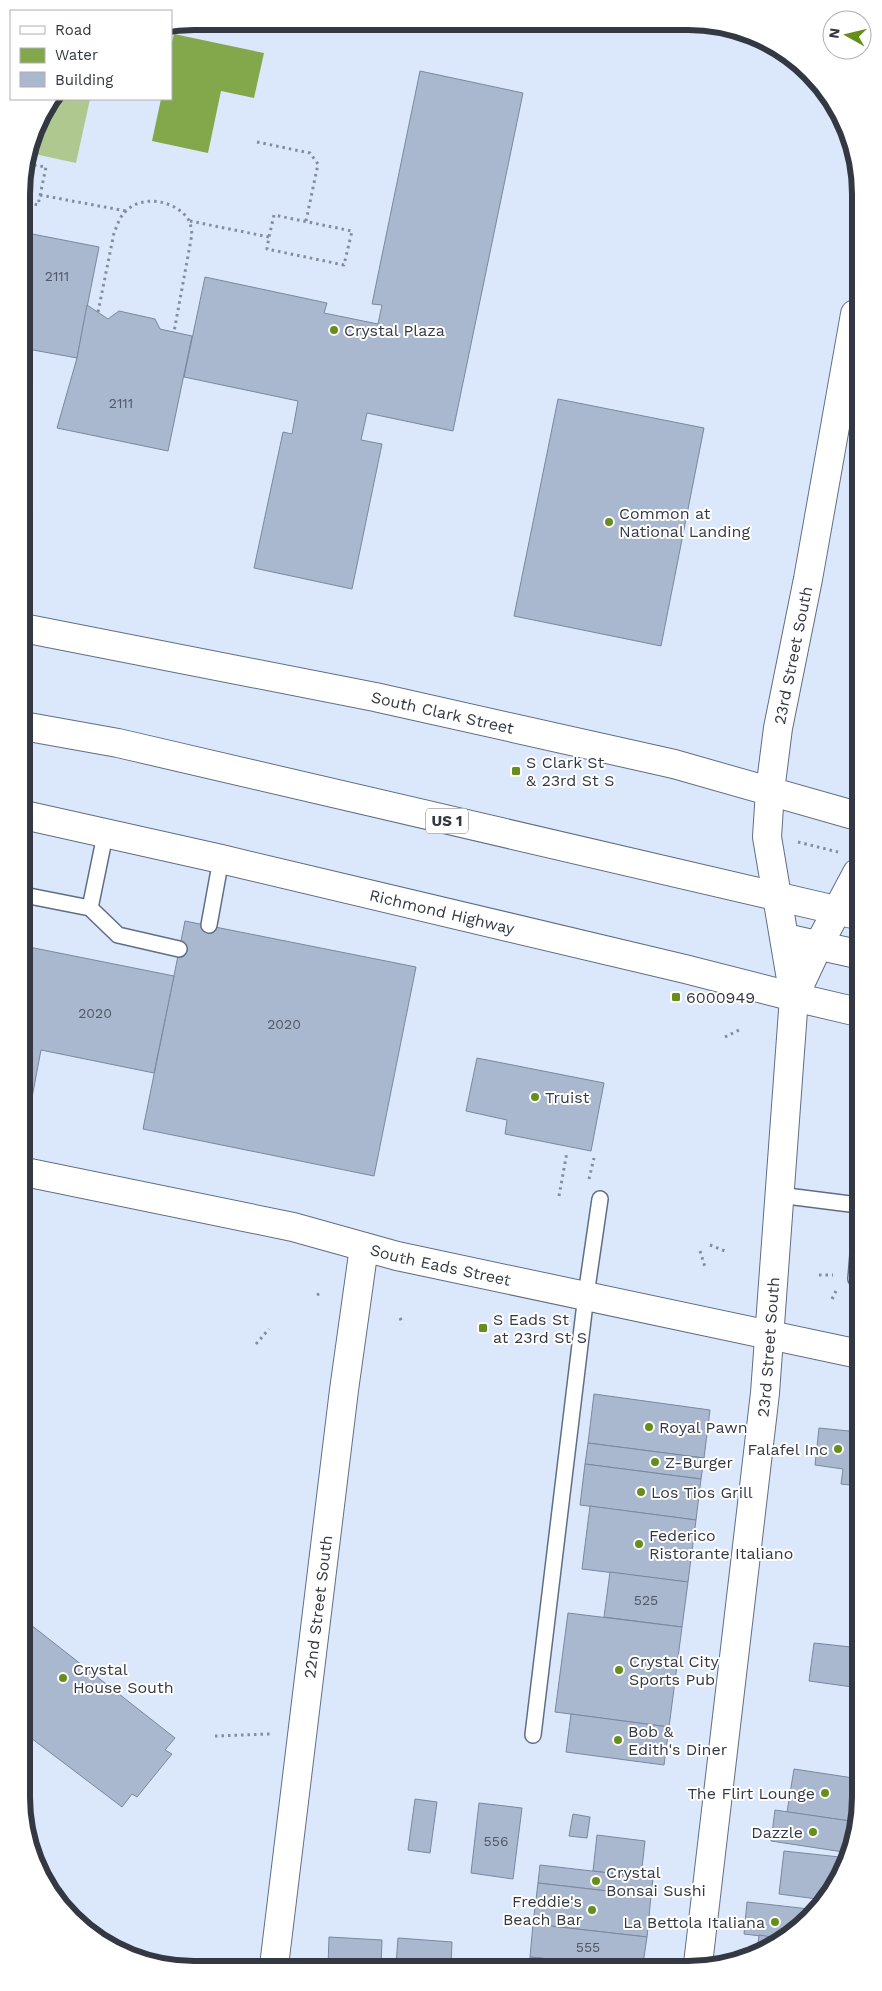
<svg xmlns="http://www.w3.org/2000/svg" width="882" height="1991" font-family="'Work Sans',sans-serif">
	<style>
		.green { fill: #afc890 }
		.water { fill: #83a84b }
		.building { fill: #a9b7cf; stroke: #7a889f }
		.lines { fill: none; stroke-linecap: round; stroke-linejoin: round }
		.service-casing { stroke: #606e84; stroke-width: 18 }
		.minor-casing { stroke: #606e84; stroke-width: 30 }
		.tertiary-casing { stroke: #606e84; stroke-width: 30 }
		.trunk-casing { stroke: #606e84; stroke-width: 30 }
		.path { stroke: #848d9c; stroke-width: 3; stroke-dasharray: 2.5 4; stroke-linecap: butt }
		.service { stroke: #fff; stroke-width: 15 }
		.minor { stroke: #fff; stroke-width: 28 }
		.tertiary { stroke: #fff; stroke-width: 28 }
		.trunk { stroke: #fff; stroke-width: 28 }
		.poi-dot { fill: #668e1b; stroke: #fff; stroke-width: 2 }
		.labels { text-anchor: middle; stroke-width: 4; stroke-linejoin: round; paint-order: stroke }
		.number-label { font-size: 14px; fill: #505865 }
		.shield { fill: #fff; stroke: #70747b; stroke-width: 1 }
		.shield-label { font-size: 15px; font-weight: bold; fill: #333842 }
		.poi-label { font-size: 16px; fill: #333842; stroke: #fff; text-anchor: start }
		.street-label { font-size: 16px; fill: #333842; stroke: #fff }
		.rim { fill: none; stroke: #333842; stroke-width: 6 }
	</style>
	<rect width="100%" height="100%" fill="#dbe8fc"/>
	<polygon class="green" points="54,99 90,99 76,163 30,153 39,118"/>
	<polygon class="water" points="174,34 264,53 254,98 221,91 208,153 152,141 161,99 171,99 171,46"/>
	<g class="building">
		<polygon points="420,71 523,93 453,431 367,413 361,440 382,444 352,589 254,568 283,432 292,434 298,401 184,377 205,277 327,303 324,313 378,324 382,305 372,304"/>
		<polygon points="22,232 99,247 77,358 22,348"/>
		<polygon points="87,305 108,319 119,311 155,319 160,329 192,336 168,451 57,428 77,358"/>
		<polygon points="558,399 704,428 661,646 514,616"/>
		<polygon points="185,921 416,967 374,1176 143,1129"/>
		<polygon points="24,946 174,976 154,1073 41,1050 30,1108 25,1107"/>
		<polygon points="477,1058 604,1083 591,1151 505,1134 507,1120 466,1111"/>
		<polygon points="594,1394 710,1410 704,1458 588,1443"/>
		<polygon points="819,1428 859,1432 859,1486 841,1484 843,1469 815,1465"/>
		<polygon points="588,1443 704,1458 701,1479 585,1464"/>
		<polygon points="585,1464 701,1479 696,1520 580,1505"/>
		<polygon points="590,1506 696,1520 688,1582 582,1569"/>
		<polygon points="610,1572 688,1582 682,1627 604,1617"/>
		<polygon points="857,1601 860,1602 860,1688 809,1681 814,1643 851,1647"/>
		<polygon points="568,1613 682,1627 669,1727 555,1712"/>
		<polygon points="26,1621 175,1738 165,1750 172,1754 137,1797 132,1794 122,1807 27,1735"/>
		<polygon points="571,1714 669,1727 664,1765 566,1752"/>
		<polygon points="794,1769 860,1779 860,1808 857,1822 787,1812"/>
		<polygon points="415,1799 437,1802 430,1853 408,1850"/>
		<polygon points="479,1803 522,1808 513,1879 471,1873"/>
		<polygon points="775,1810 857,1822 850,1853 771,1841"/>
		<polygon points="573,1814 590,1817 587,1838 569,1836"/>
		<polygon points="597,1835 645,1841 641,1877 593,1871"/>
		<polygon points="784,1851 849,1858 825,1900 779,1894"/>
		<polygon points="540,1865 653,1878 651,1896 538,1883"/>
		<polygon points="538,1883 651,1896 647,1937 533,1924"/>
		<polygon points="747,1902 818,1910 785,1939 744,1934"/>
		<polygon points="533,1924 647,1937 643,1964 598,1964 530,1957"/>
		<polygon points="759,1935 785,1939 757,1953"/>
		<polygon points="329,1937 382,1940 381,1965 328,1966"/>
		<polygon points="398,1938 452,1942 451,1965 396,1965"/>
		<polygon points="530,1957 598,1964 529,1965"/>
	</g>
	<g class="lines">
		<g class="service-casing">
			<g id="service">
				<polyline points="24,895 90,908 118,935 179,949"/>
				<polyline points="90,908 105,835"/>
				<polyline points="209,925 221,859"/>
				<polyline points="779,1195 858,1205"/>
				<polyline points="856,1279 858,1255"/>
				<polyline points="533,1735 586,1295 600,1199"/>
			</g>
		</g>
		<g class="minor-casing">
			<g id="minor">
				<path id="s1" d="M274,1966L344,1390L364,1247"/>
			</g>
		</g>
		<g class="tertiary-casing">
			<g id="tertiary">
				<path id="s2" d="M23,628L375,697L674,764L857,816"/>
				<polyline points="794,997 818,946 857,873"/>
				<path id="s3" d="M25,1172L293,1227L397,1256L859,1354"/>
				<path id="s4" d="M698,1964L765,1393L794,997L767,837L770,791L778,728L808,579L855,314"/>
			</g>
		</g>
		<g class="trunk-casing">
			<g id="trunk">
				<polyline points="23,726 118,743 857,915"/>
				<path id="s5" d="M24,815L221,859L685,969L794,997L858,1012"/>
				<polyline points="785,938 857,954"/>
			</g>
		</g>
		<g class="path">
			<polyline points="257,142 310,153 318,164 306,221"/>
			<polyline points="40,195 126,211"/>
			<polyline points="22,201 38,205 46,167 27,164"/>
			<polyline points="190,221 269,237 267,249 344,265 352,231 274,215 269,237"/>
			<path d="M98,312L114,233C117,226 119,218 125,212C141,194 175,200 188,219C191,223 191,229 192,234L174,332"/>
			<polyline points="798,842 838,852"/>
			<polyline points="725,1037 739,1030"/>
			<polyline points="589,1179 594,1158"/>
			<polyline points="559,1196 567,1152"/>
			<polyline points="710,1245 725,1251"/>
			<polyline points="700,1251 705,1267"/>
			<polyline points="819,1275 833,1275"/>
			<polyline points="317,1295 322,1292"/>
			<polyline points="832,1299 836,1291"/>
			<polyline points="400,1318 403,1324"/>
			<polyline points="256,1344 269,1329"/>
			<polyline points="215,1736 270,1734"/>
		</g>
		<use href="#service" class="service"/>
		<use href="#minor" class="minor"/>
		<use href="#tertiary" class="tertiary"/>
		<use href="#trunk" class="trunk"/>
	</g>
	<g class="poi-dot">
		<circle cx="334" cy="330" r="5"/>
		<circle cx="609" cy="522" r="5"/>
		<rect x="511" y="766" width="10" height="10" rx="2.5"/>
		<rect x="671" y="992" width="10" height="10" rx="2.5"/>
		<circle cx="535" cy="1097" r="5"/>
		<rect x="478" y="1323" width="10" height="10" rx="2.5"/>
		<circle cx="649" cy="1427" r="5"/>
		<circle cx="838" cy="1449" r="5"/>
		<circle cx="655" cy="1462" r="5"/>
		<circle cx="641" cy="1492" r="5"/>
		<circle cx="639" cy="1544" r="5"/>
		<circle cx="619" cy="1670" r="5"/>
		<circle cx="63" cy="1678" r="5"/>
		<circle cx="618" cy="1740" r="5"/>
		<circle cx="825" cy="1793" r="5"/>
		<circle cx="813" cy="1832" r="5"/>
		<circle cx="596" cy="1881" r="5"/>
		<circle cx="592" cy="1910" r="5"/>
		<circle cx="775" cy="1922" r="5"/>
	</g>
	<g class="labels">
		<g class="number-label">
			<text x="57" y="281">2111</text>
			<text x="121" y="408">2111</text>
			<text x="95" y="1018">2020</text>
			<text x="284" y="1029">2020</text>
			<text x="646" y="1605">525</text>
			<text x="496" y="1846">556</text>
			<text x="588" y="1952">555</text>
		</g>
		<rect class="shield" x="426" y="808.5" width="42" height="25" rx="4"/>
		<g class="shield-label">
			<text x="447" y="826">US 1</text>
		</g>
		<g class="poi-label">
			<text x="344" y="336">Crystal Plaza</text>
			<text x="619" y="519">Common at<tspan x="619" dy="18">National Landing</tspan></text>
			<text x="526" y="768">S Clark St<tspan x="526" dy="18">&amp; 23rd St S</tspan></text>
			<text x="686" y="1003">6000949</text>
			<text x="545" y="1103">Truist</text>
			<text x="493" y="1325">S Eads St<tspan x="493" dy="18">at 23rd St S</tspan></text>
			<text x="659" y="1433">Royal Pawn</text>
			<text x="828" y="1455" text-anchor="end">Falafel Inc</text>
			<text x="665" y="1468">Z-Burger</text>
			<text x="651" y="1498">Los Tios Grill</text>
			<text x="649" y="1541">Federico<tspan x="649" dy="18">Ristorante Italiano</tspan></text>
			<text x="629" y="1667">Crystal City<tspan x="629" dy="18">Sports Pub</tspan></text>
			<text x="73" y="1675">Crystal<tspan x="73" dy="18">House South</tspan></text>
			<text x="628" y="1737">Bob &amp;<tspan x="628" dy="18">Edith's Diner</tspan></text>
			<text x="815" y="1799" text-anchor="end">The Flirt Lounge</text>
			<text x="803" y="1838" text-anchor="end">Dazzle</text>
			<text x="606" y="1878">Crystal<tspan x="606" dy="18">Bonsai Sushi</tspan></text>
			<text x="582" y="1907" text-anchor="end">Freddie's<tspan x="582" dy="18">Beach Bar</tspan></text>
			<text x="765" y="1928" text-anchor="end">La Bettola Italiana</text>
		</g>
		<g class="street-label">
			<text dy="6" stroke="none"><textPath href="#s4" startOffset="1318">23rd Street South</textPath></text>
			<text dy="6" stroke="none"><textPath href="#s2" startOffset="428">South Clark Street</textPath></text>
			<text dy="6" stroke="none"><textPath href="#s5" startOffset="429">Richmond Highway</textPath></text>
			<text dy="6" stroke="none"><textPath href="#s3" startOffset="426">South Eads Street</textPath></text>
			<text dy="6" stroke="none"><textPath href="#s4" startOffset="621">23rd Street South</textPath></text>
			<text dy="6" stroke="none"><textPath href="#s1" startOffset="362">22nd Street South</textPath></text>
		</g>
	</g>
	<path d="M0 0H882V1991H0ZM194 30H688A164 164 0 0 1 852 194V1797A164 164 0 0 1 688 1961H194A164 164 0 0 1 30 1797V194A164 164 0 0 1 194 30Z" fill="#fff" fill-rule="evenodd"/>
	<path class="rim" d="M194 30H688A164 164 0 0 1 852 194V1797A164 164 0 0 1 688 1961H194A164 164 0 0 1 30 1797V194A164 164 0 0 1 194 30Z"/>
	<rect x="10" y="10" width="162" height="90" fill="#ffffff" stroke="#adafb3"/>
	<rect x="20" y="26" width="25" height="8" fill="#ffffff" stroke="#adafb3"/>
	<text x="55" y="35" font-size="15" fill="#333842">Road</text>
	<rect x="20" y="48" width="25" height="15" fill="#83a84b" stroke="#adafb3"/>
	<text x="55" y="60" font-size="15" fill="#333842">Water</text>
	<rect x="20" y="72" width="25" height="15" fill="#a9b7cf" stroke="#adafb3"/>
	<text x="55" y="85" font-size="15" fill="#333842">Building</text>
	<g transform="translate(847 35) rotate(278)"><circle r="24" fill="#ffffff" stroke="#adafb3"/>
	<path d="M0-4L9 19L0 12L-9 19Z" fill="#668e1b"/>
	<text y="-8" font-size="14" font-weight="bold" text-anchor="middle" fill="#333842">N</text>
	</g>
</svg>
